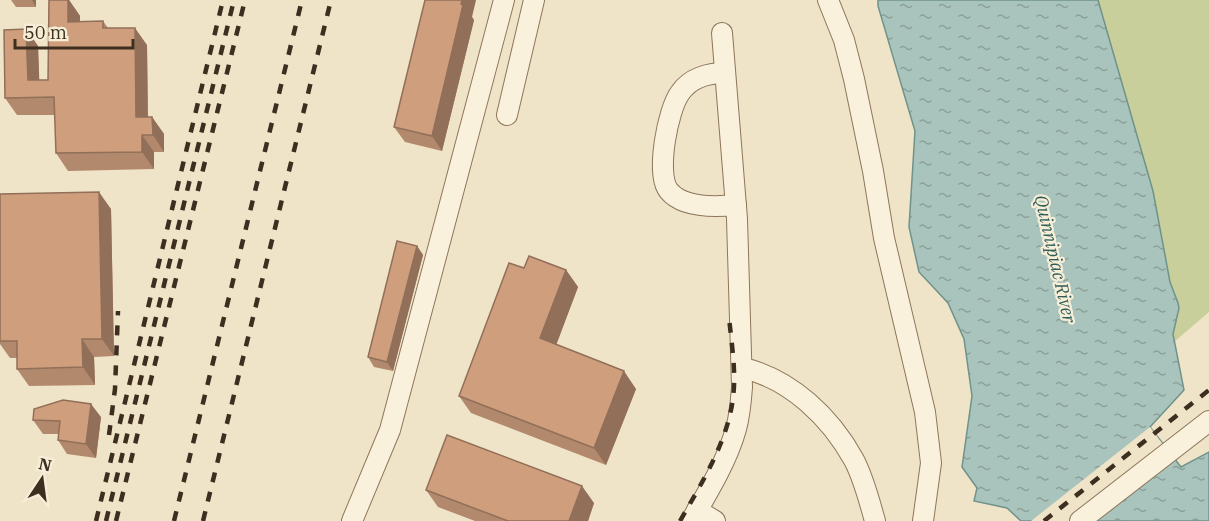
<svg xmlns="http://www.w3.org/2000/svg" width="1209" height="521" font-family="'IBM Plex Serif',serif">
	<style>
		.park { fill: #c9cf9b }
		.water { fill: url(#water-ripples); stroke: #6f938a; stroke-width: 1.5 }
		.pier { fill: #f0e4c8 }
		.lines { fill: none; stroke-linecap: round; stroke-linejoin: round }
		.minor-casing { stroke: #8d765c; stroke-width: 22 }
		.minor { stroke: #faf1dc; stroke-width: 20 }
		.rail { stroke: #3d2e20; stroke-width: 4.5; stroke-dasharray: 10 10; stroke-linecap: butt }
		.wall { fill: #b2896c }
		.shaded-wall { fill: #916f58 }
		.building { fill: #cf9f7d; stroke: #916f58; stroke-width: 1.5 }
		.labels { text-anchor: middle; stroke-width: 4.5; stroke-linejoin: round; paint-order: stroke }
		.water-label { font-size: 18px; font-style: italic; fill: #2f5d5a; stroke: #f7eed8 }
	</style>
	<defs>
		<pattern id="water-ripples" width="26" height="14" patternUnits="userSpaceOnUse" patternTransform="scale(1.5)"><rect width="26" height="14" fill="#a9c4bc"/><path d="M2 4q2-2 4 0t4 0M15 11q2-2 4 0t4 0" fill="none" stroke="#8ba098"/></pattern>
	</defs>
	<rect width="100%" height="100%" fill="#f0e4c8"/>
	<polygon class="park" points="1098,0 1209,0 1209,312 1174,342 1173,325 1177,314 1178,303 1170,282 1153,191"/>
	<polygon class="water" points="878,0 1098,0 1153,191 1170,282 1178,303 1179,308 1173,334 1184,390 1150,427 1181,467 1209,452 1209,521 1021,521 1007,508 974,501 977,488 962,467 972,396 964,339 948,303 919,272 909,227 915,131 878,6"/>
	<polygon class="pier" points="1150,427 1170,454 1089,521 1031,521"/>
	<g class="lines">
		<g class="minor-casing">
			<g id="minor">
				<polyline points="828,0 844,40 854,79 873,171 884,238 925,412 931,463 923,521"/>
				<path d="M725,73C708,73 690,78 680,93C668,109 655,175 669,191C683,208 716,207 736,205"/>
				<polyline points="507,115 534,0"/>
				<path d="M743,368C791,379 831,418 854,460C864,479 869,500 875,521"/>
				<polyline points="697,510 715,521"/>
				<polyline points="352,521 390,430 504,0"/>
				<path d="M691,521C708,492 727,461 736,429C740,415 741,401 742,387L737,219L722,33"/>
				<polyline points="1080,521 1209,421"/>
			</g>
		</g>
		<use href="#minor" class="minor"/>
		<g class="rail">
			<polyline points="109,435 115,389 118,311"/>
			<polyline points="96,521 223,0"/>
			<polyline points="106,521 234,0"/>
			<polyline points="116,521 245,0"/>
			<polyline points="174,521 302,0"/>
			<polyline points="203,521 331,0"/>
			<path d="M680,521C704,479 732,435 734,386C735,363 731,339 729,317"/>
			<polyline points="1044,521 1209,390"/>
		</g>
	</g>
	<g class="wall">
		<polygon points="11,0 36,0 36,7 16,7"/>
		<polygon points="49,0 69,0 80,16 80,22 103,21 108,28 147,45 148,117 152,117 164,134 164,152 154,152 154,169 68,171 56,153 55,115 17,115 5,98 26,29 38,46 39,80 48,80"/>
		<polygon points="472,17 474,20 442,151 405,142 394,127"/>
		<polygon points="0,194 111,209 114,356 94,357 95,385 29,386 17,369 17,358 10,358 0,344"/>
		<polygon points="417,246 423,255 393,371 374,367 368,357"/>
		<polygon points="524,268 566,270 578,287 556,345 636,389 606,465 471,413 459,396"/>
		<polygon points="101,417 96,458 67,454 58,440 59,434 43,434 33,420"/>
		<polygon points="426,490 594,503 588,521 475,521 438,507"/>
	</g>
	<g class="shaded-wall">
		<polygon points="32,0 36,0 36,7"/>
		<polygon points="68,0 69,0 80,16 80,39 68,22"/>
		<polygon points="462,0 476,0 472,17 474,20 442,151 432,136"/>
		<polygon points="135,28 147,45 148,134 136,117"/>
		<polygon points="26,29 38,46 40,98 28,80"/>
		<polygon points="152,117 164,134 164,152 153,135"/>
		<polygon points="142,135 154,152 154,169 142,152"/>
		<polygon points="99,192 111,209 114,356 102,339"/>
		<polygon points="417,246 423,255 393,371 387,362"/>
		<polygon points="566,270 578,287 552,356 540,338"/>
		<polygon points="82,339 94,357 95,385 83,367"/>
		<polygon points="624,371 636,389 606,465 594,448"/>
		<polygon points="91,404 101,417 96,458 86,444"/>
		<polygon points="582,486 594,503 588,521 569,521"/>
	</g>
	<g class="building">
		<polygon points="49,0 68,0 68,22 103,21 103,28 135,28 136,117 152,117 153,135 142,135 142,152 56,153 54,97 5,98 4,30 26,29 28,80 48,80"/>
		<polygon points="425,0 462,0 461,4 463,5 432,136 394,127"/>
		<polygon points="99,192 102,339 82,339 83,367 17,369 17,341 0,341 0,194"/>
		<polygon points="397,241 417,246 387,362 368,357"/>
		<polygon points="529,256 566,270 540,338 624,371 594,448 459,396 509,263 524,268"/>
		<polygon points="63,400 91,404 86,444 58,440 60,421 33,420 34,409"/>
		<polygon points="447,435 582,486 569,521 508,521 426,490"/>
	</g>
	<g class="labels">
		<g class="water-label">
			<text transform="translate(1055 259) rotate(77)" y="6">Quinnipiac River</text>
		</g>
	</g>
	<g transform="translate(42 479) rotate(13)" stroke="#f7eed8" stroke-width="4.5" paint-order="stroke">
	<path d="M0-4.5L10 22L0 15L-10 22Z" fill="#3d2e20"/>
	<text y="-9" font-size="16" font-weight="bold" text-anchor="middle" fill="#3d2e20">N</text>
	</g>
	<path d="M15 39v9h118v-9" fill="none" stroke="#3d2e20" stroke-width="3"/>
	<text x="24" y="39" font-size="18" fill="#3d2e20" stroke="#f7eed8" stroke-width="4.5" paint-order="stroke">50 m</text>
</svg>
